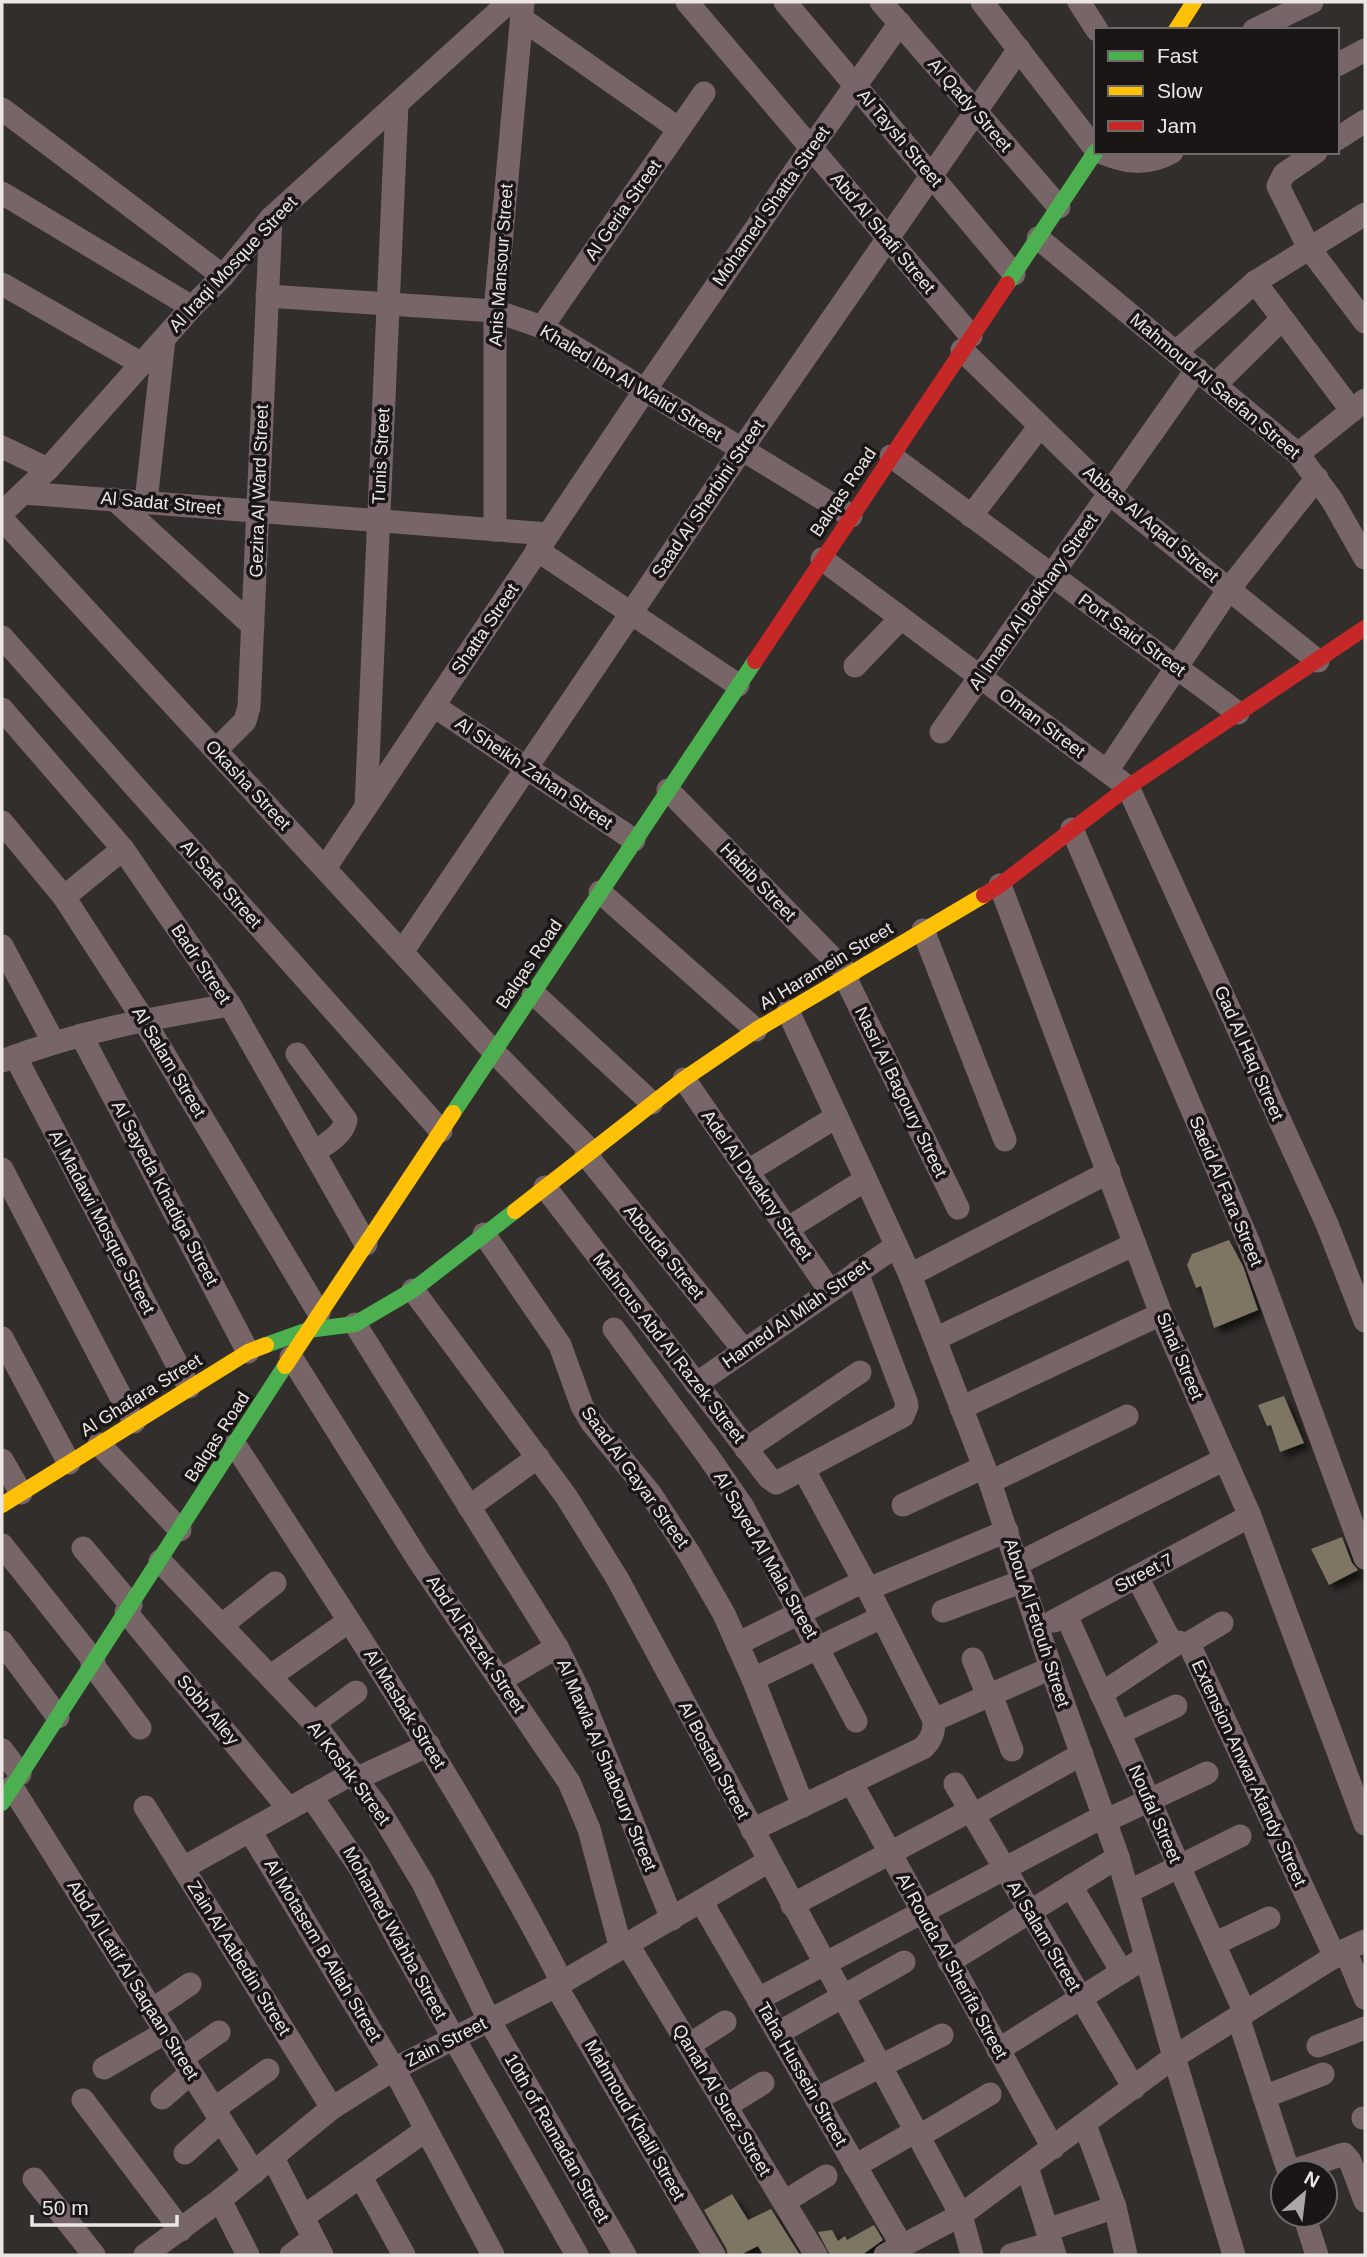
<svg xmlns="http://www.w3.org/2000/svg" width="1367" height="2257" font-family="Helvetica,sans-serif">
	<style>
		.building { fill: #7e7464; filter: url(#shadow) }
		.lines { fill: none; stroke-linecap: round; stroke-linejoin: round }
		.street { stroke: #786567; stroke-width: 23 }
		.fast { stroke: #4caf50; stroke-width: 16 }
		.slow { stroke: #ffc107; stroke-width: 16 }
		.jam { stroke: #c62828; stroke-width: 16 }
		.labels { text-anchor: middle; stroke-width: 7; stroke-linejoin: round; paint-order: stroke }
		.street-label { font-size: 18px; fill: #ece7e5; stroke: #191615 }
	</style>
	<defs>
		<filter id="shadow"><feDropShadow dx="6" dy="6" stdDeviation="3.5" flood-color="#0009"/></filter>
	</defs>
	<rect width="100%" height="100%" fill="#322e2c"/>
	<g class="building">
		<polygon points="1229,1240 1243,1266 1258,1310 1214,1328 1201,1286 1196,1288 1187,1265 1192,1254"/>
		<polygon points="1284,1396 1304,1443 1280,1452 1271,1425 1267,1426 1258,1405"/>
		<polygon points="1342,1537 1352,1563 1358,1570 1329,1585 1311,1549"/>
		<polygon points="732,2194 748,2220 771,2209 800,2255 763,2255 758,2246 740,2255 728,2255 726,2248 704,2210"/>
		<polygon points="874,2225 883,2240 862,2255 830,2255 818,2232 832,2230 838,2241 845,2236 847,2240"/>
	</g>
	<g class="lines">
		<g class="street">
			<polyline points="687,2 971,336"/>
			<polyline points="785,2 1014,274"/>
			<polyline points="881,2 1059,207"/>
			<polyline points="982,2 1096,150"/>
			<polyline points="1079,2 1097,30"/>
			<polyline points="522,19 679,129"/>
			<polyline points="1254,30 1312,2"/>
			<polyline points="1337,65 1365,50"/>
			<polyline points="2,109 223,276"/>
			<polyline points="1337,139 1365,121"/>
			<path d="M1100,152C1127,163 1146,166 1172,152"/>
			<polyline points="1316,152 1284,174 1278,186 1309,248 1365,322"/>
			<polyline points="2,193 192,307"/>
			<polyline points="1038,238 1298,454 1332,500 1365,558"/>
			<polyline points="1255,282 1352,411"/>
			<polyline points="2,284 142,364"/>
			<polyline points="267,296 495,311 542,327 851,516"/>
			<polyline points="542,327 704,93"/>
			<polyline points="962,350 1110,494 1318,661"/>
			<polyline points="1176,352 1255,282 1365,214"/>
			<polyline points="1215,385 1282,319"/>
			<polyline points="2,447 48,469"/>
			<polyline points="1298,454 1365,400"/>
			<polyline points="891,456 1238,713"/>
			<polyline points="24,493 548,534"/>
			<polyline points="114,499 253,626"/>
			<polyline points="146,502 164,339"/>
			<polyline points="2,513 48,469 192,307 223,276 271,218 509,2"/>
			<polyline points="971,516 1040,426"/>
			<polyline points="2,519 494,1052 591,1151"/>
			<polyline points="495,530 495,311 523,2"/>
			<polyline points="537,550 738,685"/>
			<polyline points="822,559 1128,787 1327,1224 1365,1321"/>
			<polyline points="2,637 441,1131"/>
			<polyline points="855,666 901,618"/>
			<polyline points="434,706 634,840"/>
			<polyline points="2,709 123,849 230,1005 366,1244"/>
			<polyline points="941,732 1197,369"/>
			<polyline points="216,750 245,721 249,707 271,218"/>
			<polyline points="1107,771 1229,589 1317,478"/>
			<polyline points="668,790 849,975"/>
			<polyline points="366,807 397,104"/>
			<polyline points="2,822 64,897 143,1019 319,1313"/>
			<polyline points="1072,829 1249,1243 1365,1558"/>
			<polyline points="325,868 645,390 811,148 900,23"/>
			<polyline points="1000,885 1161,1314 1250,1516 1365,1824"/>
			<polyline points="600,892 756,1030"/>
			<polyline points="64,897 123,849"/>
			<polyline points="923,930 1005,1140"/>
			<polyline points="2,946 54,1043"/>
			<polyline points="402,952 742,449 1019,49"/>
			<polyline points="845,977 958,1208"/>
			<polyline points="533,993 652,1103"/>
			<polyline points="788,1011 910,1275 990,1482 1051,1668 1118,1857 1174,2057 1234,2255"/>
			<polyline points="81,1035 248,1352"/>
			<path d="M297,1054L346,1120C343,1135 326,1144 314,1152"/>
			<polyline points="15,1056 189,1387"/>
			<path d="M2,1061C76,1032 152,1018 230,1005"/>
			<polyline points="684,1079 830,1291"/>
			<polyline points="586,1155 743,1349"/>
			<polyline points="2,1169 134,1422"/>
			<polyline points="748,1171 836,1117"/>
			<polyline points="545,1187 769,1478 776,1483 903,1416 907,1406 906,1401 857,1272"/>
			<polyline points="787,1229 865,1180"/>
			<polyline points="484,1234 560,1345 582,1406 592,1423 650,1493 689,1553 724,1614 753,1679 803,1806"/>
			<polyline points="910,1275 1109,1172"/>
			<polyline points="413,1290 566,1496 617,1578 961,2215 972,2255"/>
			<polyline points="355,1324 557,1647 580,1693 672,1919"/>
			<polyline points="614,1329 708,1456 743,1507 856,1721"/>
			<polyline points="2,1338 69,1463"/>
			<polyline points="935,1339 1135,1244"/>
			<polyline points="291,1357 419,1561 569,1782 589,1829 621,1949"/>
			<polyline points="696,1384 896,1246"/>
			<polyline points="961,1408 1161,1314"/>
			<polyline points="99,1444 180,1530"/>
			<path d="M235,1445C350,1622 465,1794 562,1982"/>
			<polyline points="746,1449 860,1372"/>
			<polyline points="2,1460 21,1493"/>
			<polyline points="990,1482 1127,1416"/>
			<polyline points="903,1505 984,1467"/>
			<polyline points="469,1507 538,1457"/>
			<polyline points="2,1545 94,1661"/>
			<polyline points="83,1548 131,1605"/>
			<polyline points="160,1561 314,1723 378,1808 423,1883 489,2020 625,2255"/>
			<polyline points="1017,1564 1225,1459"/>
			<polyline points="1137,1577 1173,1646"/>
			<polyline points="868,1589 1007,1531"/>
			<polyline points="943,1611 1023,1581"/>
			<polyline points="126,1612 289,1809"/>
			<polyline points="1066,1615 1245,2013"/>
			<polyline points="1054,1621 1250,1516"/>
			<polyline points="222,1625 275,1583"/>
			<polyline points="2,1642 58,1717"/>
			<polyline points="737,1644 864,1581"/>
			<polyline points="1187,1644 1222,1623"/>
			<polyline points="973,1659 988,1696"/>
			<polyline points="92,1664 140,1728"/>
			<polyline points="271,1676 349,1621"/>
			<polyline points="753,1679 882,1617"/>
			<polyline points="501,1680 557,1647"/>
			<polyline points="991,1694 1012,1750"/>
			<polyline points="1101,1694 1179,1642 1190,1646 1335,1957"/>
			<polyline points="934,1720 1051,1668"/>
			<polyline points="314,1723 356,1692"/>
			<polyline points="1119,1733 1176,1706"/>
			<polyline points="2,1750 20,1774"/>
			<polyline points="358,1778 429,1745"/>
			<polyline points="851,1782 1053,2148"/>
			<polyline points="955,1784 1134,2088"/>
			<polyline points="12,1787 254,2173"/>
			<polyline points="311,1796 360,1868 397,1938 577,2255"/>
			<polyline points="145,1807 332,2108"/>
			<polyline points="973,1815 1082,1754"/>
			<polyline points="1105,1821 1207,1773"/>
			<path d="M752,1830L923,1748C932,1739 934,1732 934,1720L864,1581L804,1470"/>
			<polyline points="250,1831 394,2069 493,2255"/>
			<polyline points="183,1868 353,1773"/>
			<polyline points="1071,1886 1122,1972"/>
			<polyline points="1128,1892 1240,1836"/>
			<polyline points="701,1901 902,2246"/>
			<polyline points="792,1905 971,1810"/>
			<polyline points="1214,1944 1269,1918"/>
			<polyline points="628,1945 816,2255"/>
			<polyline points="1345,1950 1365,1998"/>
			<polyline points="949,1962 1118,1857"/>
			<polyline points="556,1986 714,2255"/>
			<polyline points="758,1999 1104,1816"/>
			<polyline points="152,2010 190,1984"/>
			<polyline points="1238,2017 1289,2173"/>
			<polyline points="778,2033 904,1962"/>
			<polyline points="689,2045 725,2022"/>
			<polyline points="1318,2046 1365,2028"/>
			<polyline points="998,2050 1146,1957"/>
			<polyline points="182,2058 219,2032"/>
			<polyline points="104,2068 166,2032"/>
			<polyline points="1264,2097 1323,2074"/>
			<polyline points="162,2098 191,2073"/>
			<polyline points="816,2099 942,2035"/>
			<polyline points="83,2100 181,2230"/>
			<polyline points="726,2106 763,2083"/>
			<polyline points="214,2109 268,2070"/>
			<polyline points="1363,2118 1365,2118"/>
			<polyline points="1085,2125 1115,2207 1126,2255"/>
			<polyline points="918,2137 990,2094"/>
			<polyline points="185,2153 221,2121"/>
			<polyline points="273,2158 322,2255"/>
			<polyline points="855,2166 916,2131"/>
			<polyline points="1027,2167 1055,2255"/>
			<polyline points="1289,2172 1344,2154 1350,2161 1365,2201"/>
			<polyline points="361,2177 404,2255"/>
			<polyline points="34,2179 94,2255"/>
			<polyline points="220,2200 248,2255"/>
			<polyline points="784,2202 826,2176"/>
			<polyline points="1304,2215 1317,2255"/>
			<polyline points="303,2217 426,2130"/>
			<polyline points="1047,2230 1115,2207"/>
			<polyline points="145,2255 220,2200 332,2108 394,2069 556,1986 769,1861"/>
			<polyline points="291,2255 313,2238"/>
			<polyline points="885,2255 961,2215 1174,2057 1345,1950 1365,1941"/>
			<polyline points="1011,2255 1051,2243"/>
		</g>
		<g class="fast">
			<polyline points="1007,284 1096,151"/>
			<polyline points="453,1113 755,661"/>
			<polyline points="266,1345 308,1330 355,1324 413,1290 515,1211"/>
			<polyline points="2,1803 285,1366"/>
		</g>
		<g class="slow">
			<polyline points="1176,30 1194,2"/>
			<polyline points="515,1211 684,1079 756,1030 984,895"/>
			<polyline points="285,1366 453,1113"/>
			<polyline points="2,1505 248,1352 266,1345"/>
		</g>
		<g class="jam">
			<polyline points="755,661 1007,284"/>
			<polyline points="984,895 1000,885 1128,787 1365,628"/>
		</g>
	</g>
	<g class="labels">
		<g class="street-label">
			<text transform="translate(970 105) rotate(49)" y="6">Al Qady Street</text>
			<text transform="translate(900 138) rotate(50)" y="6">Al Taysh Street</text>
			<text transform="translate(771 206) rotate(-55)" y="6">Mohamed Shatta Street</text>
			<text transform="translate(623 210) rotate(-55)" y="6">Al Geria Street</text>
			<text transform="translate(883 233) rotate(50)" y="6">Abd Al Shafi Street</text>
			<text transform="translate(233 264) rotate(-47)" y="6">Al Iraqi Mosque Street</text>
			<text transform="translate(501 265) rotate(-86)" y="6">Anis Mansour Street</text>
			<text transform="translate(631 383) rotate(31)" y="6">Khaled Ibn Al Walid Street</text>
			<text transform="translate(1215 386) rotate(40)" y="6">Mahmoud Al Saefan Street</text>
			<text transform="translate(381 456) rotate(-87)" y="6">Tunis Street</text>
			<text transform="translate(259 491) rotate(-88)" y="6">Gezira Al Ward Street</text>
			<text transform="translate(843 492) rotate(-56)" y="6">Balqas Road</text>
			<text transform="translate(708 499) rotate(-56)" y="6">Saad Al Sherbini Street</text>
			<text transform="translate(161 503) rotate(5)" y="6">Al Sadat Street</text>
			<text transform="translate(1151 524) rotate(40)" y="6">Abbas Al Aqad Street</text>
			<text transform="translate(1033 602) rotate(-55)" y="6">Al Imam Al Bokhary Street</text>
			<text transform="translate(485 629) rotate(-56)" y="6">Shatta Street</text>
			<text transform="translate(1132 635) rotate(36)" y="6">Port Said Street</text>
			<text transform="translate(1042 723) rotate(37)" y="6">Oman Street</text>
			<text transform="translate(534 773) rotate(34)" y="6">Al Sheikh Zahan Street</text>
			<text transform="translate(248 785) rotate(47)" y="6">Okasha Street</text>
			<text transform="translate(758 882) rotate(46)" y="6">Habib Street</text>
			<text transform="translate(221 884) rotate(48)" y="6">Al Safa Street</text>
			<text transform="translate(201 964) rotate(56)" y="6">Badr Street</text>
			<text transform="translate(529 964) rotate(-56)" y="6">Balqas Road</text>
			<text transform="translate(826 966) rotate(-31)" y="6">Al Haramein Street</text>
			<text transform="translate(1249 1053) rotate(66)" y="6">Gad Al Haq Street</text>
			<text transform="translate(169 1062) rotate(59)" y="6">Al Salam Street</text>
			<text transform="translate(901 1092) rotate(64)" y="6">Nasri Al Bagoury Street</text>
			<text transform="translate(757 1185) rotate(55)" y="6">Adel Al Dwakny Street</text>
			<text transform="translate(1226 1191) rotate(67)" y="6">Saeid Al Fara Street</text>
			<text transform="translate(165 1193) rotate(62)" y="6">Al Sayeda Khadiga Street</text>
			<text transform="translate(102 1222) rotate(62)" y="6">Al Madawi Mosque Street</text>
			<text transform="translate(664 1252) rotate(51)" y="6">Abouda Street</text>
			<text transform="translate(796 1314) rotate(-35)" y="6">Hamed Al Mlah Street</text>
			<text transform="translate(669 1348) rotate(52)" y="6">Mahrous Abd Al Razek Street</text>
			<text transform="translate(1180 1356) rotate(67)" y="6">Sinai Street</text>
			<text transform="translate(141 1395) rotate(-32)" y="6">Al Ghafara Street</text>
			<text transform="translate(217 1437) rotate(-57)" y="6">Balqas Road</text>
			<text transform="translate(635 1477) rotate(54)" y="6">Saad Al Gayar Street</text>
			<text transform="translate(766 1555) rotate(60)" y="6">Al Sayed Al Mala Street</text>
			<text transform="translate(1144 1573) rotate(-28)" y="6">Street 7</text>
			<text transform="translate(1037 1623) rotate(72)" y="6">Abou Al Fetouh Street</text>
			<text transform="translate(476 1644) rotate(56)" y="6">Abd Al Razek Street</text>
			<text transform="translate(405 1709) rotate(58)" y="6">Al Masbak Street</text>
			<text transform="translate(208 1710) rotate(50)" y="6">Sobh Alley</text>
			<text transform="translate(714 1760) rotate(62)" y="6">Al Bostan Street</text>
			<text transform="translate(607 1765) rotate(67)" y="6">Al Mawla Al Shaboury Street</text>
			<text transform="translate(349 1773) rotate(53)" y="6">Al Koshk Street</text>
			<text transform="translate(1249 1773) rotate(65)" y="6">Extension Anwar Afandy Street</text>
			<text transform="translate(1155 1814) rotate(66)" y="6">Noufal Street</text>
			<text transform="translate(395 1933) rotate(61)" y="6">Mohamed Wahba Street</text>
			<text transform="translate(1044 1936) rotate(59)" y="6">Al Salam Street</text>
			<text transform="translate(323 1950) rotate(59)" y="6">Al Motasem B Allah Street</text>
			<text transform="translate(239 1958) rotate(58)" y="6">Zain Al Aabedin Street</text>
			<text transform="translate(952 1966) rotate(61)" y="6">Al Rouda Al Sherifa Street</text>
			<text transform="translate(133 1980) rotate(58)" y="6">Abd Al Latif Al Saqaan Street</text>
			<text transform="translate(446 2042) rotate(-27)" y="6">Zain Street</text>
			<text transform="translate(802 2074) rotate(60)" y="6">Taha Hussein Street</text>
			<text transform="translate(722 2100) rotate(59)" y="6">Qanah Al Suez Street</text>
			<text transform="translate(635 2120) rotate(60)" y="6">Mahmoud Khalil Street</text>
			<text transform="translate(557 2138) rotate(60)" y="6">10th of Ramadan Street</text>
		</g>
	</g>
	<rect width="1367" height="2257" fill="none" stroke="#ece7e5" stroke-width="7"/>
	<rect x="1094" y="28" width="245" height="126" fill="#191615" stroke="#6d6a68" stroke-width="2"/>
	<rect x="1108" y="51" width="35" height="10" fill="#4caf50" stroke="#6d6a68" stroke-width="2"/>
	<text x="1157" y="63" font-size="21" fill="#ece7e5">Fast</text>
	<rect x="1108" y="86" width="35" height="10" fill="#ffc107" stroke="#6d6a68" stroke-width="2"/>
	<text x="1157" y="98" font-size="21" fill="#ece7e5">Slow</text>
	<rect x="1108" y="121" width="35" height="10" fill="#c62828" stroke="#6d6a68" stroke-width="2"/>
	<text x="1157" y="133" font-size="21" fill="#ece7e5">Jam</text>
	<g transform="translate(1304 2194) rotate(28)"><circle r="33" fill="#191615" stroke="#6d6a68" stroke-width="2"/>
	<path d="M0-5L12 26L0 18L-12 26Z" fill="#aba6a4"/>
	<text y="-10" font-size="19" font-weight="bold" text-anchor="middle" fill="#ece7e5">N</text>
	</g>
	<path d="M32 2215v10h145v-10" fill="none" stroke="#ece7e5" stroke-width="3.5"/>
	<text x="42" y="2215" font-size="21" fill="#ece7e5" stroke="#191615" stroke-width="5" paint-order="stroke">50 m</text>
</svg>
